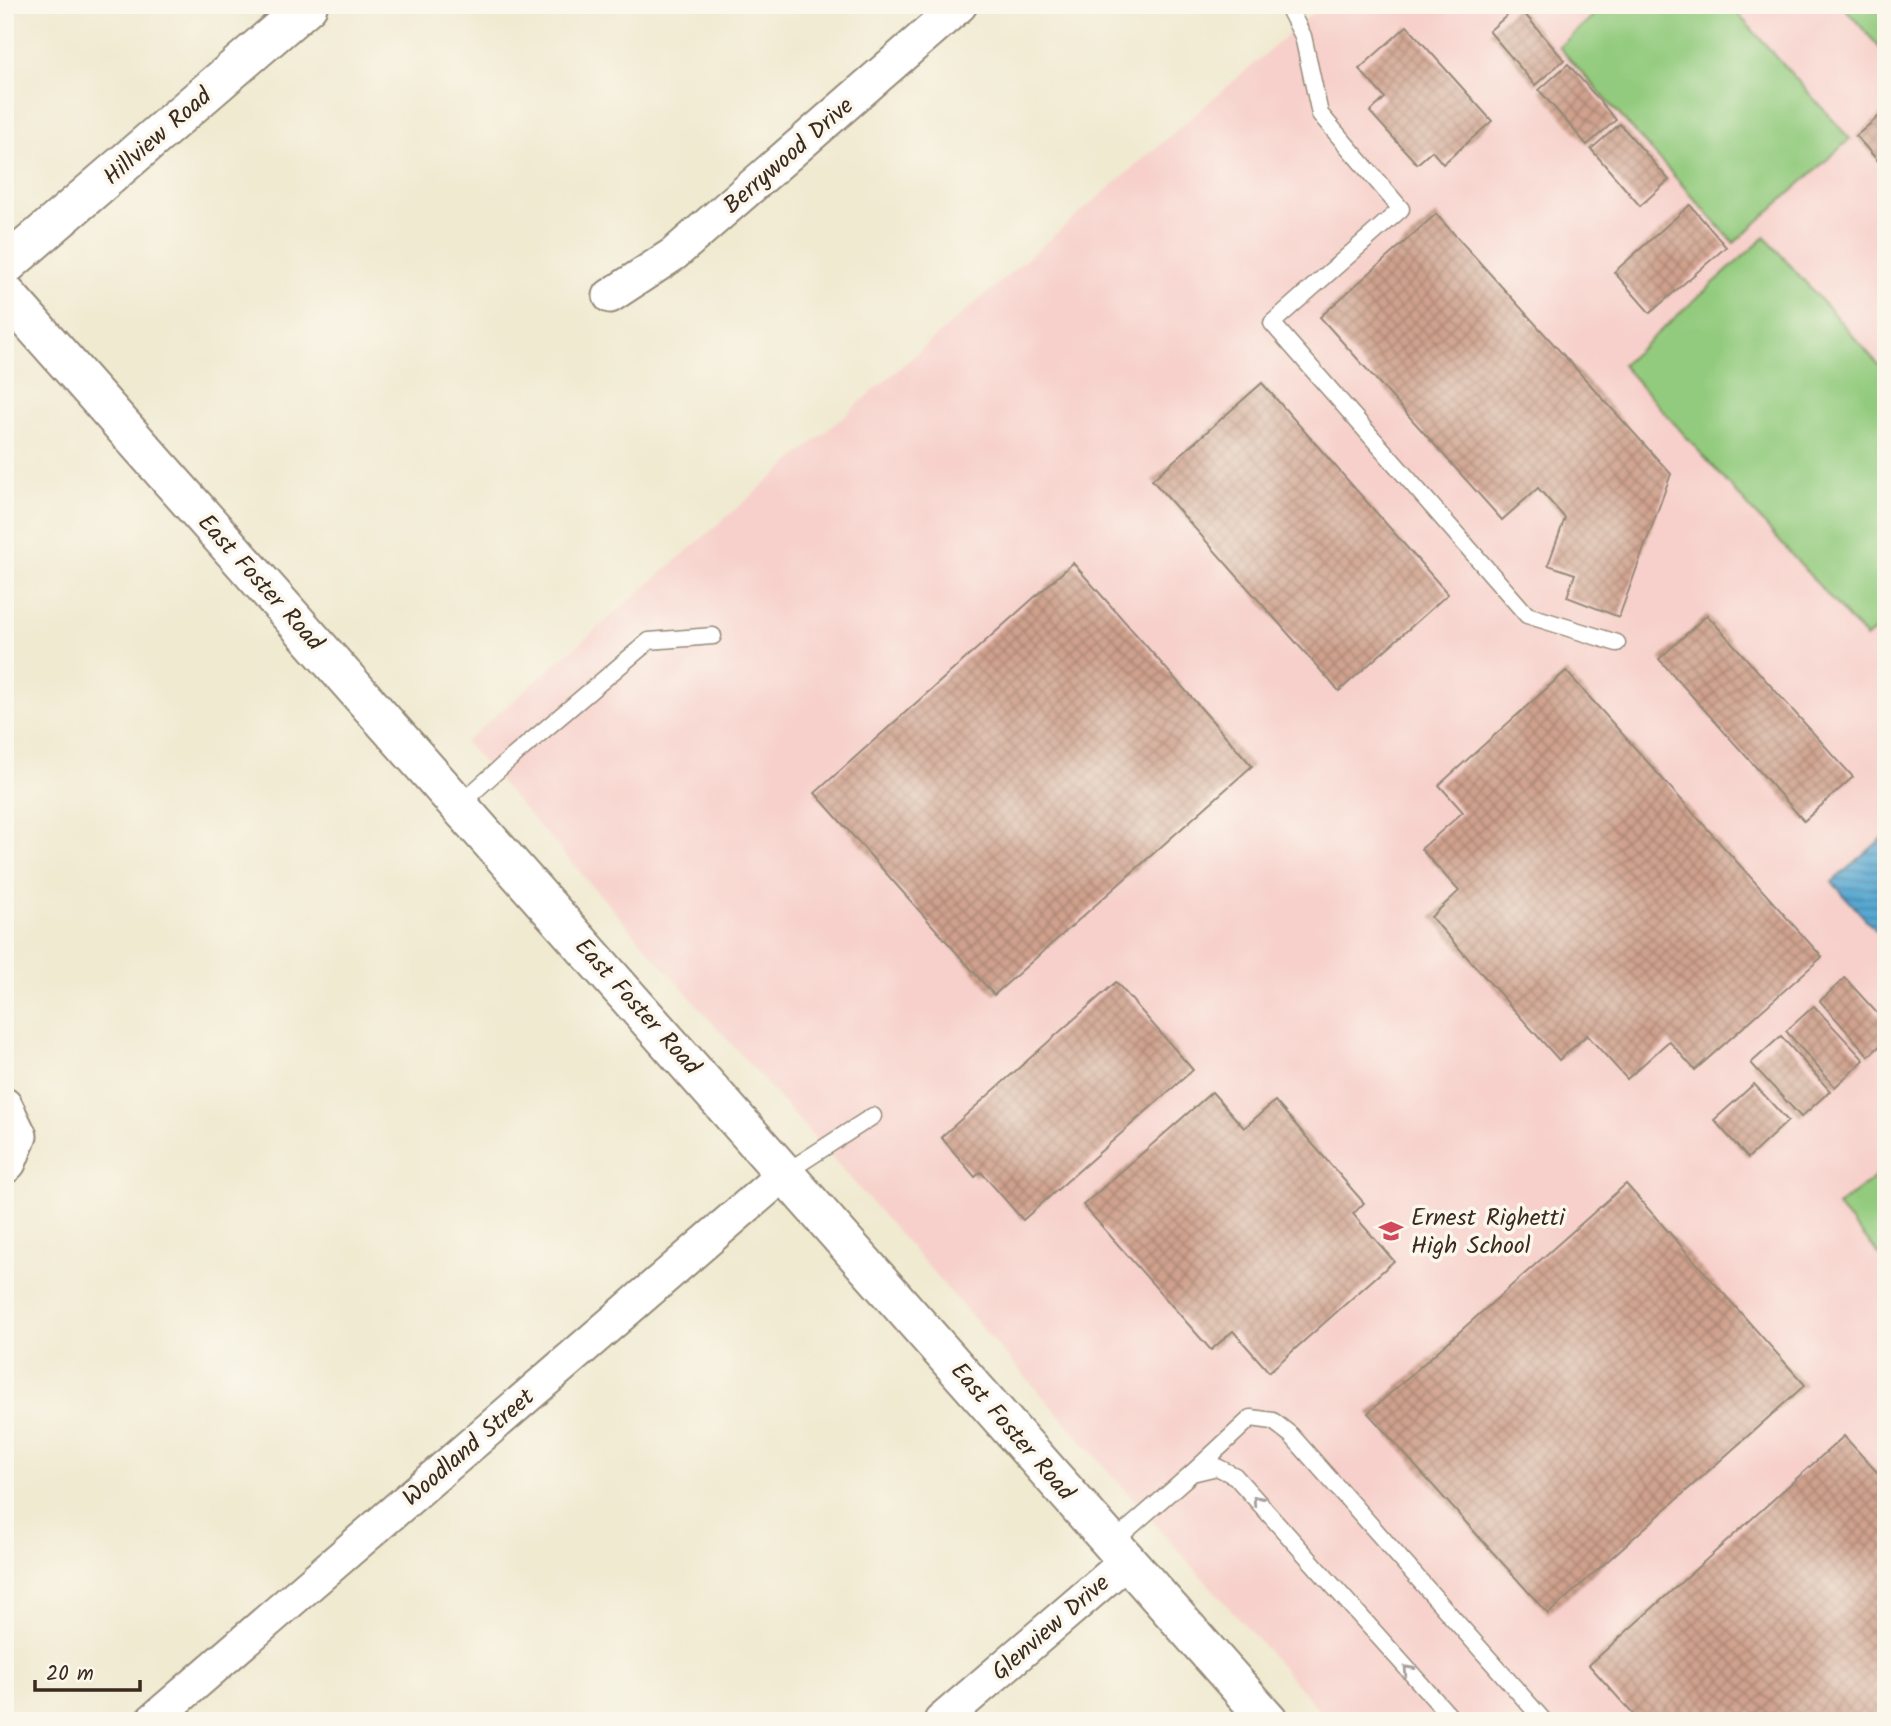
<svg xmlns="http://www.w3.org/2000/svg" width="1891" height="1726" font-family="Kalam,sans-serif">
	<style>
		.built { fill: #f7d0cb }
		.green { fill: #93cb7e; stroke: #677a4e; stroke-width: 2 }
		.water { fill: url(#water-rules); stroke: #496878; stroke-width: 2 }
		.building { fill: url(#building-cross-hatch) }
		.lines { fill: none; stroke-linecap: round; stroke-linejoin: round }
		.lane-casing { stroke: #968a78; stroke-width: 19 }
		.street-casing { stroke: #968a78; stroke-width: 37 }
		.secondary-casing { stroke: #968a78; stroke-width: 42 }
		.lane { stroke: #fff; stroke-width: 16 }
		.street { stroke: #fff; stroke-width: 33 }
		.secondary { stroke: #fff; stroke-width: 38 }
		.oneway { stroke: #a79f9a }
		.labels { text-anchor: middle; stroke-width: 7; stroke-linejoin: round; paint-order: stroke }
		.street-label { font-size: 24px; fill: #3b2a1e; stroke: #fbf7ec }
		.poi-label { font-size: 24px; fill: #3b2a1e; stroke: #fbf7ec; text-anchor: start }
	</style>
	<defs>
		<pattern id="water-rules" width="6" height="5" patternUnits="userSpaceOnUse" patternTransform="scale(1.75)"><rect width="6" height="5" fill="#57a7d1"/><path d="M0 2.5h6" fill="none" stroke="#4988a9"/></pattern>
		<pattern id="building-cross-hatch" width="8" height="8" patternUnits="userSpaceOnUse" patternTransform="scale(1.75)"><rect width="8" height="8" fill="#d0a28e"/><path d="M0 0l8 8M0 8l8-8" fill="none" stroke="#aa8473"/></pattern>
	</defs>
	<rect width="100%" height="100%" fill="#fbf7ec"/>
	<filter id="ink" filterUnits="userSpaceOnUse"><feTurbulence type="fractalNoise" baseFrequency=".0143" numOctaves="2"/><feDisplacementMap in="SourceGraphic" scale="14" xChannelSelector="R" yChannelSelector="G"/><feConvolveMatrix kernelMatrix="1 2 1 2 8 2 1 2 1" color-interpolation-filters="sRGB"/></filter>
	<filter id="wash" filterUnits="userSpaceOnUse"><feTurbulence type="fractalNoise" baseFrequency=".00686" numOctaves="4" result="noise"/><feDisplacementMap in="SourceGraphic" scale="28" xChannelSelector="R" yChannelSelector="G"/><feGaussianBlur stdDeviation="1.57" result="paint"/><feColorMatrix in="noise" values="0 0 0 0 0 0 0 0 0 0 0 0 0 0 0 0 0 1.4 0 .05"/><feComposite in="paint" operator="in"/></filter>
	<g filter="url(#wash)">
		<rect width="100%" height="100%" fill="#f0ead1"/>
		<polygon class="built" points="1322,5 1886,5 1886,1721 1329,1721 465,742"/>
		<g class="green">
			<polygon points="1605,5 1730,5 1850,139 1734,243 1559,47"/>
			<polygon points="1842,5 1886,5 1886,55"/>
			<polygon points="1765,237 1886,373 1886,621 1866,638 1622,365"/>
			<polygon points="1886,1169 1886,1262 1837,1206"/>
		</g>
		<polygon class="water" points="1886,835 1886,942 1832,882"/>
		<g id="blocks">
			<g class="building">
				<polygon points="1518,6 1564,60 1535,85 1489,31"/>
				<polygon points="1407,26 1492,121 1443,164 1432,151 1417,164 1370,112 1385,98 1359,69"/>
				<polygon points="1568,64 1616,120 1587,145 1539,90"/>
				<polygon points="1886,110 1886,170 1856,136"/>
				<polygon points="1620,124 1669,180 1640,206 1591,149"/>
				<polygon points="1690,205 1726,247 1650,313 1614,272"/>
				<polygon points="1436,214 1671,474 1619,617 1567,597 1575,574 1548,565 1565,518 1538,488 1502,520 1320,317"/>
				<polygon points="1262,383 1448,594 1339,691 1152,480"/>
				<polygon points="1073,563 1252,766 994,995 815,793"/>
				<polygon points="1707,615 1853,777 1804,821 1659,659"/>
				<polygon points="1566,671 1822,957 1695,1070 1669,1041 1627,1079 1587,1035 1559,1060 1431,917 1459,891 1421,849 1463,812 1439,785"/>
				<polygon points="1845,978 1886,1023 1886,1040 1869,1056 1820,1001"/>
				<polygon points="1116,982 1193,1070 1023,1220 981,1172 975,1177 941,1137"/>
				<polygon points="1814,1006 1864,1060 1835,1087 1786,1031"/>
				<polygon points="1781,1036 1830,1091 1801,1117 1751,1063"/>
				<polygon points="1754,1084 1788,1121 1748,1158 1714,1120"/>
				<polygon points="1212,1092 1244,1128 1275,1101 1364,1203 1353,1214 1394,1261 1269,1372 1233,1331 1211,1350 1083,1205"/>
				<polygon points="1626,1184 1805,1385 1548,1614 1368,1413"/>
				<polygon points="1844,1436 1886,1482 1886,1721 1639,1721 1589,1665"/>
			</g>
		</g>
	</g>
	<g filter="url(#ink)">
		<use href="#blocks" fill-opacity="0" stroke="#968a78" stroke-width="2"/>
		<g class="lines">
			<g class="lane-casing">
				<g id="lane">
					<polyline points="1287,5 1303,36 1320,114 1401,209 1272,323 1527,615 1617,643"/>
					<polyline points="459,805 510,759 649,641 713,636"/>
					<polyline points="785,1173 873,1116"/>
					<polyline points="1192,1473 1251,1418 1273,1421 1291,1435 1544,1721"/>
					<polyline points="1112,1543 1192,1473 1217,1467 1235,1476 1454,1721"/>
				</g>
			</g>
			<g class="street-casing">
				<g id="street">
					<polyline points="610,296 674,254 960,5"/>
					<polyline points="5,1105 20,1136 9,1163 5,1167"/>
					<polyline points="152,1721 785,1173"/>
					<polyline points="941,1721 1127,1561"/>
				</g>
			</g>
			<g class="secondary-casing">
				<g id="secondary">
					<polyline points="5,266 308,5"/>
					<polyline points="5,293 1269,1721"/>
				</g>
			</g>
			<use href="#lane" class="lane"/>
			<use href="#street" class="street"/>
			<use href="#secondary" class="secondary"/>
		</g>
		<defs><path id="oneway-chevron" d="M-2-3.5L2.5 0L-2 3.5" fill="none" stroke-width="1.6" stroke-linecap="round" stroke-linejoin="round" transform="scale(1.75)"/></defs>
		<g class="oneway">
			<use href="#oneway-chevron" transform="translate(1257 1500) rotate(-132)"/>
			<use href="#oneway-chevron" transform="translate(1408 1670) rotate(-132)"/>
		</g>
	</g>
	<defs>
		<g id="school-bare" transform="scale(1.89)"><path d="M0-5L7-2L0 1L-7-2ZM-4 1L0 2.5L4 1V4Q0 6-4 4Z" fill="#d1495b" stroke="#fbf7ec" stroke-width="2.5" paint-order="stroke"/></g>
	</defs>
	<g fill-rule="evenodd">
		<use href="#school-bare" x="1391" y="1231"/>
	</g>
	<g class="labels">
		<g class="street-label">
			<text transform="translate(157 136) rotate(-41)" y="8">Hillview Road</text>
			<text transform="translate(788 155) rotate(-41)" y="8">Berrywood Drive</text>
			<text transform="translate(261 582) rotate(48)" y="8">East Foster Road</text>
			<text transform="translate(638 1006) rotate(48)" y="8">East Foster Road</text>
			<text transform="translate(1013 1431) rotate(49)" y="8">East Foster Road</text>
			<text transform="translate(468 1447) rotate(-41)" y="8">Woodland Street</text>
			<text transform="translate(1050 1627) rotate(-41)" y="8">Glenview Drive</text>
		</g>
		<g class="poi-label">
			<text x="1411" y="1225">Ernest Righetti<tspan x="1411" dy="28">High School</tspan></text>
		</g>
	</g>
	<rect width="1891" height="1726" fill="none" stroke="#fbf7ec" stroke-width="28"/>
	<path d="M35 1680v10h105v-10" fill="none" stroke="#3b2a1e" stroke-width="3.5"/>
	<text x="46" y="1680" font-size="21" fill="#3b2a1e" stroke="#fbf7ec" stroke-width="5" paint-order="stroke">20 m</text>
</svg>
